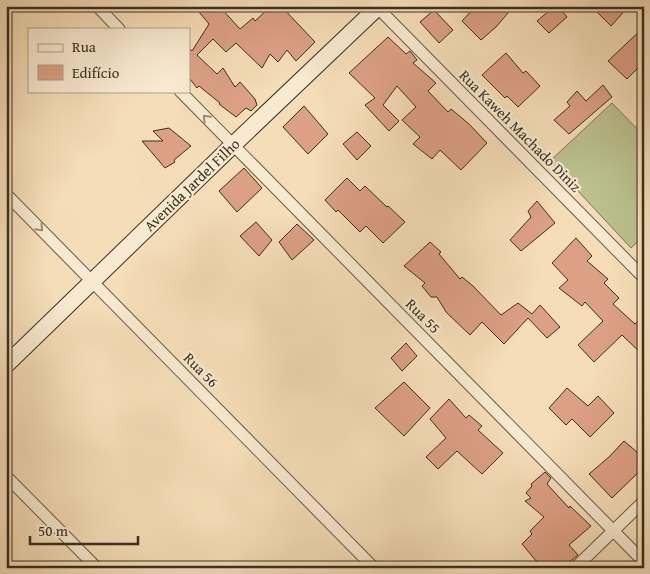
<svg xmlns="http://www.w3.org/2000/svg" width="650" height="574" font-family="'Gentium Book Plus',serif">
	<style>
		.grass { fill: #bbc18f; stroke: #7b7858 }
		.building { fill: #dca084; stroke: #3b3022 }
		.lines { fill: none; stroke-linecap: round; stroke-linejoin: round }
		.street-casing { stroke: #6a5b47; stroke-width: 13 }
		.secondary-casing { stroke: #3b3022; stroke-width: 18 }
		.street { stroke: #f8e9d0; stroke-width: 11 }
		.secondary { stroke: #f8e9d0; stroke-width: 16 }
		.oneway { stroke: #9a8c79 }
		.labels { text-anchor: middle; stroke-width: 4.5; stroke-linejoin: round; paint-order: stroke }
		.street-label { font-size: 15px; fill: #3b3022; stroke: #f8e9d0 }
	</style>
	<rect width="100%" height="100%" fill="#f5ddb7"/>
	<filter id="stains"><feTurbulence type="fractalNoise" baseFrequency=".004" numOctaves="4"/><feColorMatrix values="0 0 0 0 .2 0 0 0 0 .09 0 0 0 0 .02 0 0 0 .5 -.17"/></filter>
	<radialGradient id="worn" r=".72"><stop offset=".6" stop-color="#630" stop-opacity="0"/><stop offset="1" stop-color="#630" stop-opacity=".3"/></radialGradient>
	<polygon class="grass" points="612,103 644,136 644,236 631,248 550,161"/>
	<g class="building">
		<polygon points="194,6 219,6 240,29 253,18 255,21 271,6 281,6 315,42 296,61 287,50 278,62 270,54 262,68 236,43 226,52 213,39 197,55 217,74 223,68 235,87 240,82 255,99 257,105 251,111 246,108 236,117 219,104 220,103 199,86 197,88 189,78 189,48 192,51 209,24"/>
		<polygon points="476,6 514,6 496,27 481,40 462,21"/>
		<polygon points="555,6 558,6 567,17 549,33 537,21"/>
		<polygon points="591,6 629,6 611,26"/>
		<polygon points="434,10 453,30 439,43 420,22"/>
		<polygon points="644,27 644,62 627,79 608,61"/>
		<polygon points="388,37 406,54 410,51 417,60 413,63 436,83 428,91 448,112 451,109 469,124 487,143 461,170 440,150 432,159 413,144 420,137 402,120 416,107 397,86 383,105 399,121 389,131 365,105 375,98 349,73"/>
		<polygon points="506,53 523,73 526,71 540,86 518,107 507,96 505,98 482,75"/>
		<polygon points="603,85 612,97 569,134 554,120 570,106 567,102 577,91 586,101"/>
		<polygon points="304,106 328,134 308,154 283,127"/>
		<polygon points="169,128 191,146 174,160 175,162 165,168 142,141 163,141 153,131"/>
		<polygon points="357,132 371,146 357,160 343,144"/>
		<polygon points="244,168 262,188 237,212 219,191"/>
		<polygon points="347,178 360,191 365,186 387,207 388,206 405,222 383,243 366,226 360,232 338,210 336,212 325,200"/>
		<polygon points="537,201 555,223 521,251 510,240 531,217 528,211"/>
		<polygon points="256,222 272,240 259,256 240,236"/>
		<polygon points="297,224 314,240 292,260 279,242"/>
		<polygon points="576,238 592,256 587,261 608,279 604,283 619,298 613,304 635,324 644,315 644,356 622,335 594,362 578,345 603,321 585,302 582,306 559,288 568,280 552,263"/>
		<polygon points="430,242 441,252 439,254 460,279 462,277 473,286 501,315 518,303 532,314 540,305 560,327 547,338 528,318 504,344 482,322 470,335 446,312 437,297 431,297 422,286 425,283 404,266"/>
		<polygon points="406,343 417,356 402,371 391,358"/>
		<polygon points="404,382 430,408 404,436 375,408"/>
		<polygon points="567,388 588,406 598,396 614,413 590,437 572,419 566,425 549,408"/>
		<polygon points="449,399 466,418 469,415 482,426 478,430 503,453 482,474 457,451 438,469 426,457 446,438 430,419"/>
		<polygon points="624,441 644,458 644,467 612,498 589,474 609,457"/>
		<polygon points="545,472 551,478 547,484 569,508 570,506 591,526 569,545 578,555 562,568 555,568 549,562 542,568 522,544 532,534 530,531 544,517 525,501 531,498 526,493 532,486 531,484"/>
	</g>
	<g class="lines">
		<g class="street-casing">
			<g id="street">
				<polyline points="97,6 119,29"/>
				<polyline points="376,6 644,278"/>
				<polyline points="180,91 644,562"/>
				<polyline points="6,194 374,568"/>
				<polyline points="6,476 97,568"/>
				<polyline points="575,568 644,501"/>
			</g>
		</g>
		<g class="secondary-casing">
			<polyline id="secondary" points="6,365 233,145 379,6"/>
		</g>
		<use href="#street" class="street"/>
		<use href="#secondary" class="secondary"/>
	</g>
	<defs><path id="oneway-chevron" d="M-2-3.5L2.5 0L-2 3.5" fill="none" stroke-width="1.6" stroke-linecap="round" stroke-linejoin="round" transform="scale(1.25)"/></defs>
	<g class="oneway">
		<use href="#oneway-chevron" transform="translate(206 118) rotate(-134)"/>
		<use href="#oneway-chevron" transform="translate(40 228) rotate(46)"/>
	</g>
	<g class="labels">
		<g class="street-label">
			<text transform="translate(520 131) rotate(45)" y="5">Rua Kaweh Machado Diniz</text>
			<text transform="translate(192 185) rotate(-44)" y="5">Avenida Jardel Filho</text>
			<text transform="translate(423 316) rotate(45)" y="5">Rua 55</text>
			<text transform="translate(201 370) rotate(45)" y="5">Rua 56</text>
		</g>
	</g>
	<rect width="650" height="574" fill="none" stroke="#f5ddb7" stroke-width="25"/>
	<rect x="8" y="8" width="635" height="559" fill="none" stroke="#3b3022" stroke-width="2.5"/>
	<rect x="12" y="12" width="625" height="549" fill="none" stroke="#3b3022"/>
	<rect x="28" y="28" width="162" height="65" fill="#f8e9d0" stroke="#ac9f8a"/>
	<rect x="38" y="44" width="25" height="8" fill="#f8e9d0" stroke="#ac9f8a"/>
	<text x="72" y="52" font-size="15" fill="#3b3022">Rua</text>
	<rect x="38" y="65" width="25" height="15" fill="#dca084" stroke="#ac9f8a"/>
	<text x="72" y="78" font-size="15" fill="#3b3022">Edifício</text>
	<path d="M30 536v8h108v-8" fill="none" stroke="#3b3022" stroke-width="2.5"/>
	<text x="38" y="536" font-size="15" fill="#3b3022" stroke="#f8e9d0" stroke-width="4" paint-order="stroke">50 m</text>
	<rect width="100%" height="100%" filter="url(#stains)"/>
	<rect width="100%" height="100%" fill="url(#worn)"/>
</svg>
